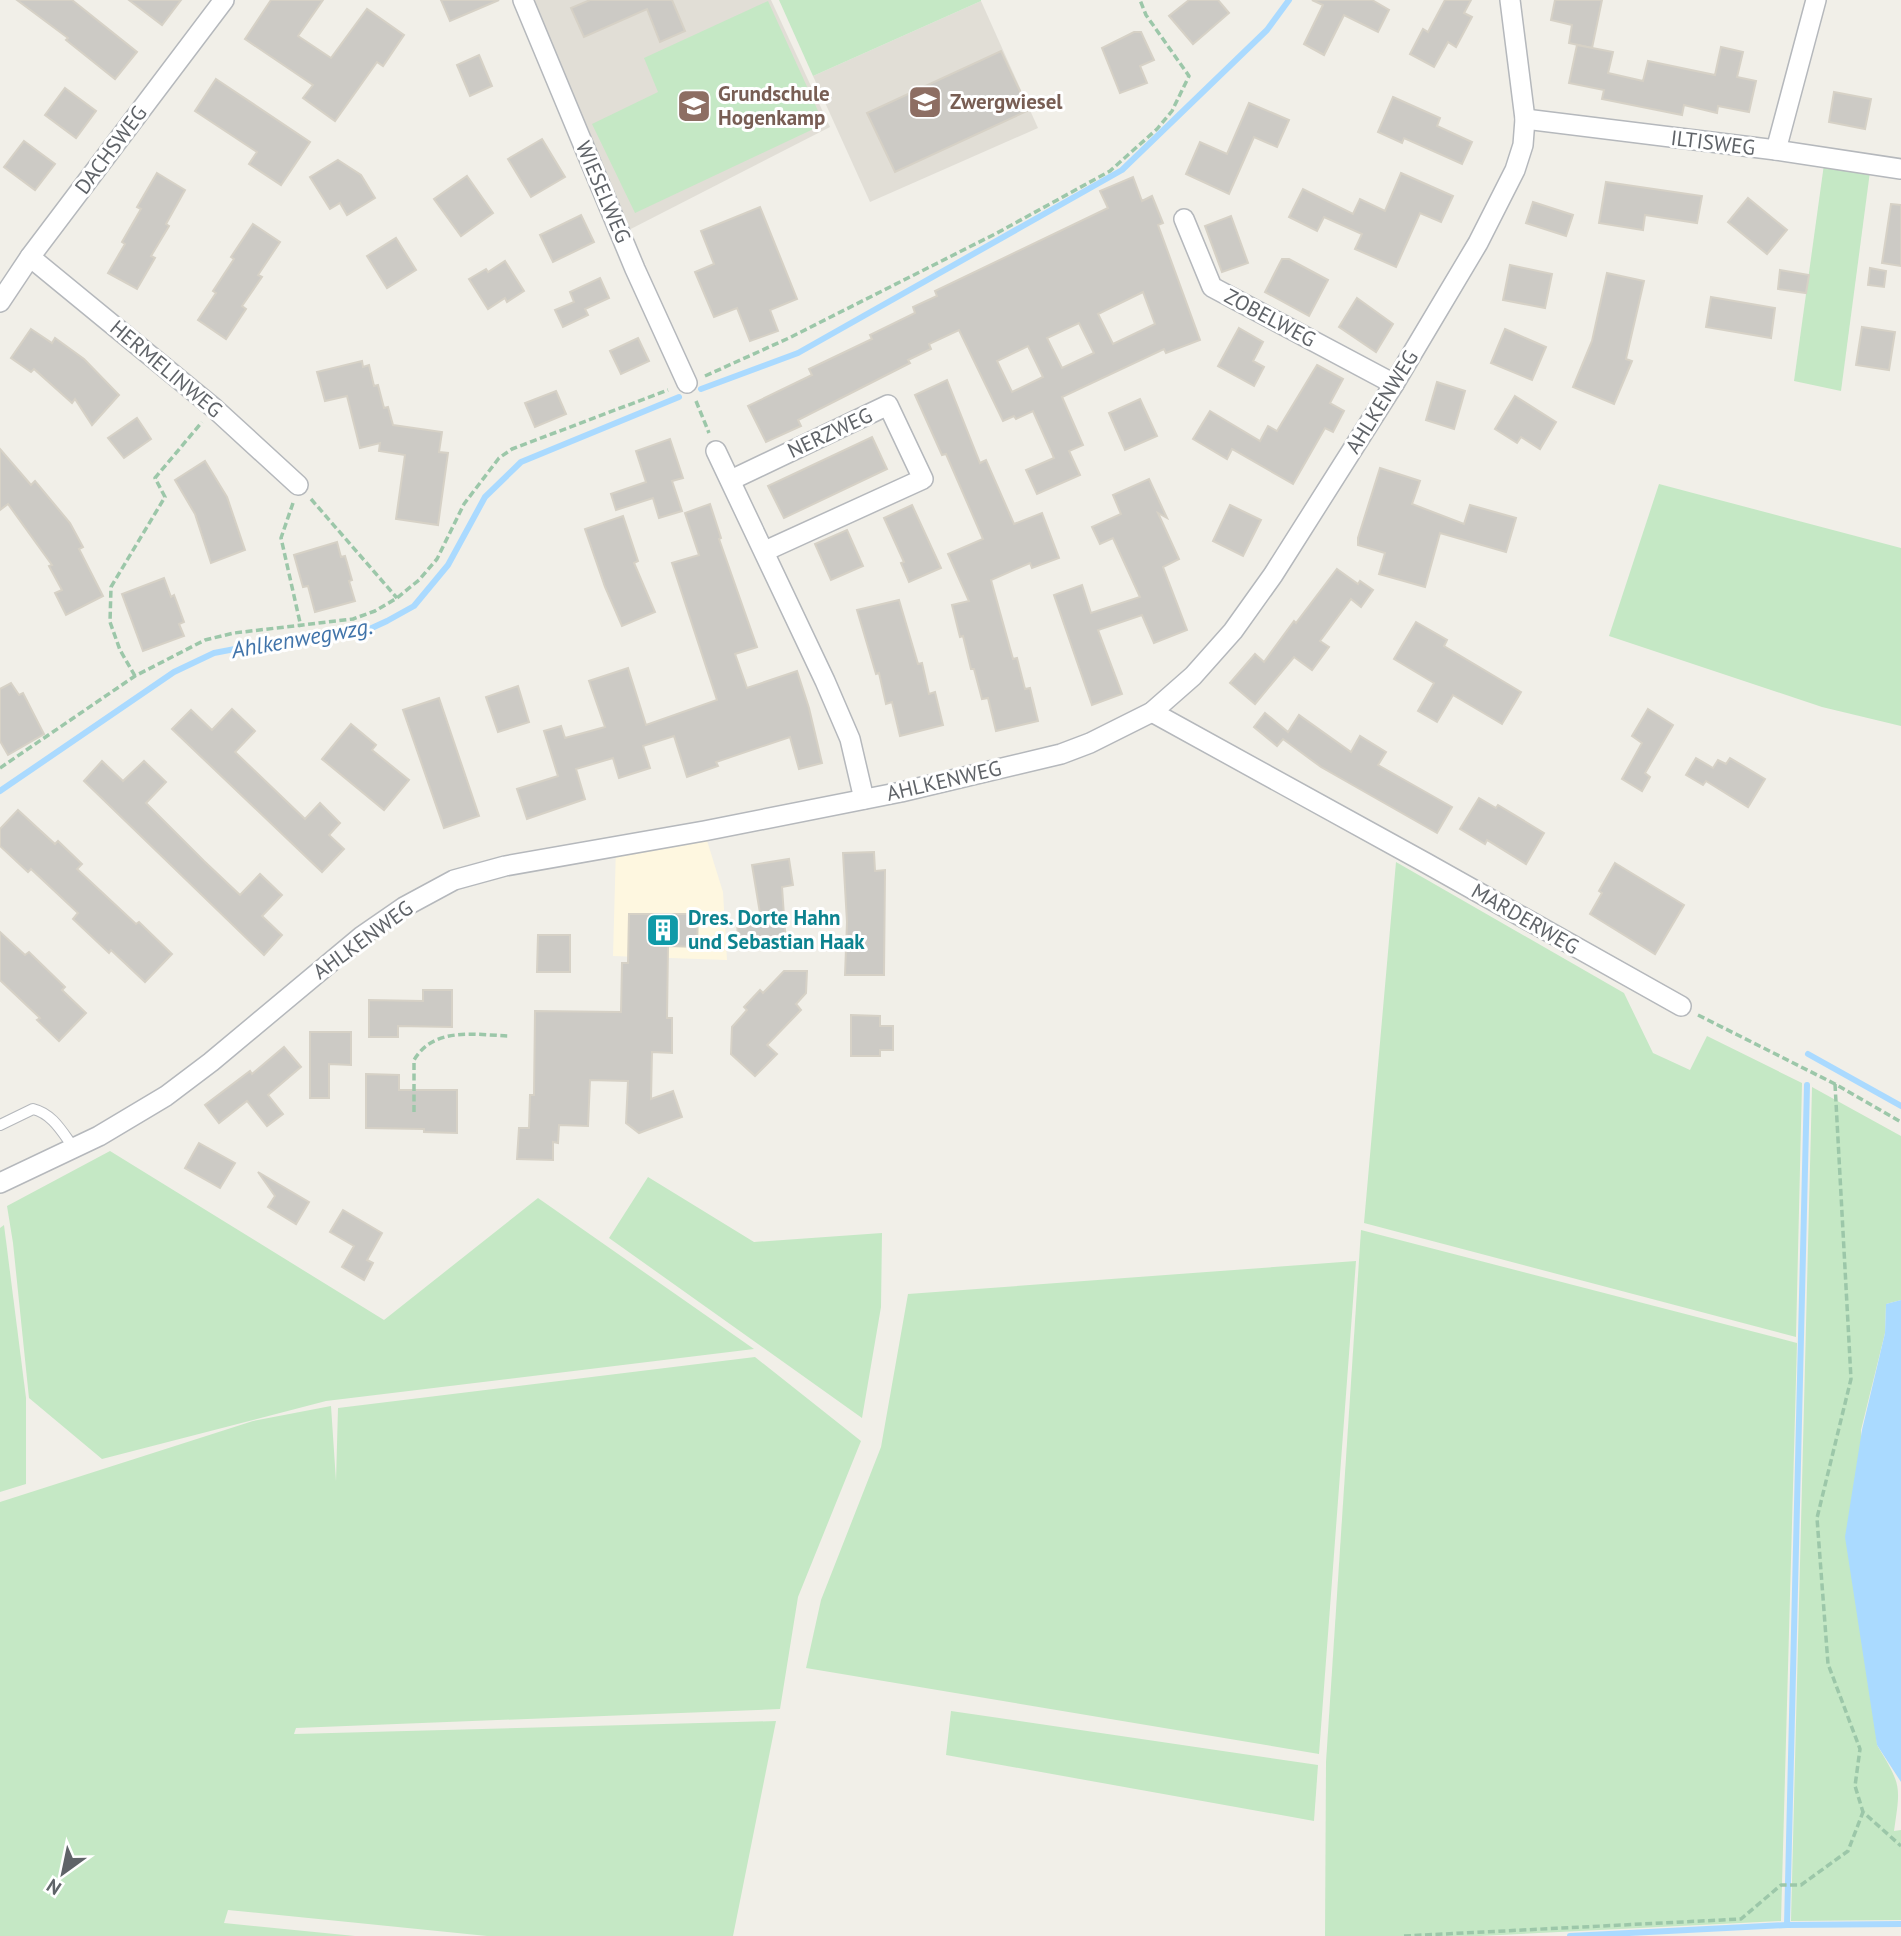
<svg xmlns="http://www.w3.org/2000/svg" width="1901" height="1936" font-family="'PT Sans',sans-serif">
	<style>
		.commercial { fill: #fef7e0 }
		.education { fill: #e1ded6 }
		.green { fill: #c5e8c5 }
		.water { fill: #aadaff }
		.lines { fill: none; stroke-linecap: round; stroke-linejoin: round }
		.stream { stroke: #aadaff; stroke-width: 6 }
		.building { fill: #cccac5; stroke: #d6d1c6; stroke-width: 2; fill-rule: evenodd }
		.service-casing { stroke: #b5b8bc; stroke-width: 12 }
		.minor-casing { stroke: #b5b8bc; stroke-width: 22 }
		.path { stroke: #9cc7a9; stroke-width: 3.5; stroke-dasharray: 7 3.5; stroke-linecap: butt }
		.service { stroke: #fff; stroke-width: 10 }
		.minor { stroke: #fff; stroke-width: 19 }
		.labels { text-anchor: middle; stroke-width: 6; stroke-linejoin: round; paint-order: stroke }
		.education-label { font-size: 21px; font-weight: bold; fill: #785e54; stroke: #fff; text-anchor: start }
		.street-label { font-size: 21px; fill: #5f6368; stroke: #fff }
		.culture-label { font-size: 21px; font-weight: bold; fill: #0d838f; stroke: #fff; text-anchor: start }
		.water-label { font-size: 23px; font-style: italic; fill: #4174aa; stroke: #fff }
	</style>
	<rect width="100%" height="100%" fill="#f1efe8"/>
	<polygon class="commercial" points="704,831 723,892 727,960 613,956 616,847"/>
	<g class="education">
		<polygon points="523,0 771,0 830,127 621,234"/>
		<polygon points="981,1 1038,128 870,202 813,76"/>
	</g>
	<g class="green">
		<polygon points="779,0 981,0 981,1 813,76"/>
		<polygon points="768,1 824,124 635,213 592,124 658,92 644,58"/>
		<polygon points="1825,157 1871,164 1841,391 1794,381"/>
		<polygon points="1659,484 1901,548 1901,726 1822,707 1609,636"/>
		<polygon points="1396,862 1624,993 1653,1053 1690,1070 1707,1036 1802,1083 1796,1337 1364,1223"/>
		<path d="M1812,1087L1901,1136V1300L1886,1304L1885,1333L1861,1430L1877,1745C1901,1785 1901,1784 1894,1831L1901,1830V1920L1791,1921Z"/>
		<polygon points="110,1151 384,1320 538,1198 754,1349 326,1401 102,1459 29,1398 13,1243 7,1206"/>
		<polygon points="648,1177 754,1242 882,1233 881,1307 862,1418 609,1238"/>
		<polygon points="4,1225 26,1398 26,1484 0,1492 0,1228"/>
		<polygon points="1361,1230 1797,1343 1781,1921 1480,1936 1325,1936 1326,1762"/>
		<polygon points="1356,1261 1319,1754 806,1668 821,1600 881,1447 908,1294"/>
		<polygon points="755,1357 861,1441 798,1597 780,1709 296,1728 294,1734 776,1721 733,1936 487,1936 228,1910 224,1923 355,1936 0,1936 0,1502 253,1421 331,1406 336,1481 338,1408"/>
		<polygon points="951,1711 1318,1765 1314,1821 946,1755"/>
	</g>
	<polygon class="water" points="1901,1300 1901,1782 1877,1745 1845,1537 1862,1430 1885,1333 1886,1304"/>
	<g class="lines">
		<g class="stream">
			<polyline points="701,389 798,353 1122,170 1267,30 1289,0"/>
			<polyline points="0,791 174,672 214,653 256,645 293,643 363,632 387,621 414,606 448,565 485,497 521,462 679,397"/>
			<polyline points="1808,1054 1901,1106"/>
			<polyline points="1787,1925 1807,1085"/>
			<polyline points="1570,1936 1787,1925 1901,1924"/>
		</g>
	</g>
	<g class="building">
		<polygon points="17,0 72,0 137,52 115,79 66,40 68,38"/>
		<polygon points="129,0 181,0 162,25"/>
		<polygon points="271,0 323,0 298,36 331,58 367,9 404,35 383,66 377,62 335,121 303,98 313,85 245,39"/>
		<polygon points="441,0 499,0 450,21"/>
		<polygon points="590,0 672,0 685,31 660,42 647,9 584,37 571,8"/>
		<polygon points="1189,0 1218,0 1229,13 1193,44 1169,16"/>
		<polygon points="1312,0 1372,0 1389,10 1378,32 1344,15 1324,55 1304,44 1323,5"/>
		<polygon points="1445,0 1471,0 1464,13 1472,17 1456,47 1448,42 1434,67 1410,54 1423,29 1428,32"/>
		<polygon points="1555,0 1602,0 1592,48 1569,43 1572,25 1551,20"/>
		<polygon points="1134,32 1141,32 1154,60 1140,66 1147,83 1120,93 1102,48"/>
		<polygon points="1577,45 1613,52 1608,73 1643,81 1648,61 1715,75 1721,47 1743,52 1737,77 1756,81 1749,112 1718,106 1717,113 1684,105 1682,115 1602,99 1604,90 1569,83"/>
		<polygon points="1001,51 1029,110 895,172 867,113"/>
		<polygon points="479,55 492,86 470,96 457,65"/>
		<polygon points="216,79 310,142 281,185 249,164 257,152 195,111"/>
		<polygon points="65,88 96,111 76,138 45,115"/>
		<polygon points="1834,92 1871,99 1865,129 1829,122"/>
		<polygon points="1393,97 1440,118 1437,126 1472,142 1462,164 1404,138 1402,143 1378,132"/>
		<polygon points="1249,103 1289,120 1277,147 1254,137 1229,194 1186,174 1200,142 1227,154"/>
		<polygon points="542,139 565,177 531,197 508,159"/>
		<polygon points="24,141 55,164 35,190 4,167"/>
		<polygon points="338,160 361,175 375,198 347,215 340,203 330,209 310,177"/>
		<polygon points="157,173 185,190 166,224 169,226 151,256 155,258 137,289 108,273 125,244 122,242 141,209 137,207"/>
		<polygon points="1401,173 1453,196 1441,222 1420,213 1396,267 1355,249 1362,234 1324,217 1317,231 1289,217 1303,189 1353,214 1360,199 1385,211"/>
		<polygon points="467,176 493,213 461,236 434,199"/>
		<path d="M1133,177L1142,201L1152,196L1163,223L1158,225L1200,340L1166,353L1164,349L1062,397L1083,445L1069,451L1080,475L1037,494L1026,470L1054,458L1033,411L1016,419L1014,416L1003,421L959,330L929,344L931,349L908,360L910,363L798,420L801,426L766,442L748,406L812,375L809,369L872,339L870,335L915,313L913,307L937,296L935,291L1108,208L1100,191ZM1143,292L1155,324L1113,344L1098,314ZM1079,323L1094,353L1062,368L1047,338ZM1028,346L1043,377L1012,392L997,361Z"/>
		<polygon points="1606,182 1702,196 1697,223 1645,215 1643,230 1599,223"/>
		<polygon points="1748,198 1787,230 1767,254 1728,222"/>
		<polygon points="1533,202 1573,215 1566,236 1526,223"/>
		<polygon points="1891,204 1901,205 1901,266 1882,263"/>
		<polygon points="760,207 797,299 770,310 778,331 750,341 737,308 714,317 695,272 714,264 701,231"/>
		<polygon points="581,215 594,242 553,262 540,235"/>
		<polygon points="1231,216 1248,263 1222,272 1205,226"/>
		<polygon points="253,224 280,242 258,275 262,277 242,306 246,309 226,339 198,320 216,293 213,291 234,259 231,257"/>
		<polygon points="396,238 416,270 387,288 367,256"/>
		<polygon points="1282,259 1289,259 1328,280 1309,316 1265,292"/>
		<polygon points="505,261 524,291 507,302 505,298 488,309 469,279 486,269 488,272"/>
		<polygon points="1510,265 1552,274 1545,308 1503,300"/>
		<polygon points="1870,268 1886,271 1884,287 1868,285"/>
		<polygon points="1780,270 1809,275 1806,293 1778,289"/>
		<polygon points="1607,273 1644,281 1626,359 1632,361 1614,404 1573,387 1592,341"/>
		<polygon points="600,278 609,298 585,309 588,315 563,327 555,310 574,302 570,292"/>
		<polygon points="1711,297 1775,308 1771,338 1706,327"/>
		<polygon points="1357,298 1393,324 1376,352 1339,327"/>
		<polygon points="1862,327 1895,332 1889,370 1856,365"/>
		<polygon points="1239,328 1263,342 1253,361 1264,367 1254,386 1218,366"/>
		<polygon points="31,329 52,343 55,338 84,359 119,395 92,425 75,399 72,403 34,369 31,372 11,358"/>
		<polygon points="1505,329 1546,347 1532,380 1491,363"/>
		<polygon points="638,338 649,361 621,374 610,351"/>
		<polygon points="362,361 363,367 369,365 374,386 378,385 384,408 388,407 393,425 442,432 439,452 448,453 438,525 396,519 405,455 379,451 380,443 360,448 347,396 325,401 317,372"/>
		<polygon points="1317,365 1343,379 1330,403 1344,411 1333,432 1325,428 1293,484 1232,449 1227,459 1193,439 1210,411 1260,441 1268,426 1277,431"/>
		<polygon points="947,380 980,463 986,460 1014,524 1042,513 1059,558 1032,568 1030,563 991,580 1013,659 1017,658 1025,689 1030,688 1038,721 996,731 988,698 982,699 974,669 971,669 963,636 960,637 952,605 969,601 948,554 983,539 946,454 942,455 915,395"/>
		<polygon points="1437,382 1465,391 1454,429 1426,420"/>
		<polygon points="556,391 566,414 535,427 525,403"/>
		<polygon points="1515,396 1556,422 1540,449 1521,437 1517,443 1495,429"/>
		<polygon points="1140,399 1157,436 1125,450 1109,413"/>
		<polygon points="137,418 151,439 124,458 108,438"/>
		<polygon points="872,437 887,469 784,518 768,486"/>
		<polygon points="670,439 683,478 672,481 682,511 659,518 653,498 616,510 611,494 646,482 636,451"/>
		<polygon points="0,449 31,485 35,481 70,523 83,547 79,549 103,596 66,615 55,593 62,590 49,566 52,565 8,504 0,510"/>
		<polygon points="205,461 227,497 245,550 211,563 195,514 175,480"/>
		<polygon points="1380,468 1420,481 1412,504 1464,524 1470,505 1516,518 1506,552 1440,533 1425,587 1379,574 1385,553 1358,545 1358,538"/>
		<polygon points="1149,479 1167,518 1158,513 1179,559 1163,567 1187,630 1154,643 1142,615 1098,630 1122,694 1092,705 1054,595 1082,585 1091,613 1140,597 1113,538 1100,544 1092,527 1121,514 1113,495"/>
		<polygon points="710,504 721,538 719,539 757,647 735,654 747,688 797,671 809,708 822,763 799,769 790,737 716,762 718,766 687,777 674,736 643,746 650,768 619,778 613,758 576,769 585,799 527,819 517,789 558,776 544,731 561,726 565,738 605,727 589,681 628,668 646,725 717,700 672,563 699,555 685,513"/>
		<polygon points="912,505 941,568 909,582 901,563 904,562 884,518"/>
		<polygon points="1230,505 1261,520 1243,556 1213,541"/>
		<polygon points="623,516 638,561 634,563 655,612 622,626 605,587 585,529"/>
		<polygon points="847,530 863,566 831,580 815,544"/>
		<polygon points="337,542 341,557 345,556 352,580 349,581 355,601 315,612 308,586 303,587 294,555"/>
		<polygon points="1337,569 1358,584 1360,581 1373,590 1361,607 1351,599 1320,641 1329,647 1312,670 1294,657 1255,704 1230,683 1255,654 1264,662 1294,621 1296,623"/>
		<polygon points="164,578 171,597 174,595 184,622 179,624 184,636 143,651 122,594"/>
		<polygon points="899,600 918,664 922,663 929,694 935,692 943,725 900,736 892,702 886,704 879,673 876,674 857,610"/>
		<polygon points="1416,622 1447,640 1444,646 1521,692 1502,724 1453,695 1437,722 1418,711 1434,683 1394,659"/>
		<polygon points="11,683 19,695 23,693 44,734 8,755 0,741 0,689"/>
		<polygon points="518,686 529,722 498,732 486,697"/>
		<polygon points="439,698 479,816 444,828 403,710"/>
		<polygon points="232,709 255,731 235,752 305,819 320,803 340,823 329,835 344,849 322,872 172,729 191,710 212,730"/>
		<polygon points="1648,709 1673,725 1645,773 1650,777 1642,791 1622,779 1642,743 1632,736"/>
		<polygon points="1265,713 1288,732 1299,715 1351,752 1360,736 1386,752 1378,765 1452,807 1437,833 1321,767 1283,739 1277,746 1254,727"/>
		<polygon points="351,724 376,745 372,750 409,780 384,810 322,759"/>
		<polygon points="1696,758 1713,768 1718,760 1726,764 1730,758 1765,779 1748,807 1706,781 1703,785 1686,775"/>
		<polygon points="102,761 123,781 144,761 166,782 146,803 204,861 240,895 260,874 282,895 262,916 282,935 264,955 84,781"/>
		<polygon points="1479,798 1496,808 1498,805 1544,833 1526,864 1487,840 1485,844 1460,829"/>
		<polygon points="18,810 55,844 58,841 82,864 77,869 136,924 139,922 172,954 145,982 111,950 109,953 73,919 78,913 31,869 28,872 0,846 0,829"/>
		<polygon points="874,852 875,871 885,870 884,975 845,975 847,922 843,853"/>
		<polygon points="789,859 793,885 782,887 786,945 738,948 737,914 760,913 752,865"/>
		<polygon points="1615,863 1684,905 1655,954 1590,914 1602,893 1599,891"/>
		<polygon points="629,914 698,914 697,947 668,946 667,1018 672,1018 672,1053 652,1052 651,1099 673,1091 682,1117 639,1133 626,1123 628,1081 590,1080 588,1126 559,1125 558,1143 553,1142 553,1160 517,1159 519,1128 529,1128 530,1095 534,1095 535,1011 621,1012 622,963 628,963"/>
		<polygon points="0,932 25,955 29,952 65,987 62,990 86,1013 59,1041 37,1020 40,1018 0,980"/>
		<polygon points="538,935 570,935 570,972 537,972"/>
		<polygon points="784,971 807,971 806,993 796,1004 801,1010 767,1045 777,1054 755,1076 731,1054 732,1027 747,1010 744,1007 760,990 763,993"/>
		<polygon points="423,990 452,990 452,1027 398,1026 398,1037 369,1037 369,1000 423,1001"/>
		<polygon points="851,1015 880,1016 880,1026 893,1026 893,1050 880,1050 880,1056 851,1056"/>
		<polygon points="310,1032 351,1032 351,1065 329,1064 329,1098 310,1098"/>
		<polygon points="284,1047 301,1067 268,1095 283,1114 267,1126 247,1101 219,1123 205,1105 250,1071 252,1074"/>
		<polygon points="366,1074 399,1075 399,1090 457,1090 457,1133 424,1132 424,1129 366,1128"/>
		<polygon points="199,1143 235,1163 220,1188 185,1168"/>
		<polygon points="258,1172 309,1202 296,1224 268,1207 275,1196"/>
		<polygon points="343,1210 382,1233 367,1260 373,1263 364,1280 342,1267 354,1246 330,1232"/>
	</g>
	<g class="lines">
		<g class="service-casing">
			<path id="service" d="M0,1125L33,1109C53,1114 62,1132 74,1148"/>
		</g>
		<g class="minor-casing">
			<g id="minor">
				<polyline points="523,0 635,269 687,383"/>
				<polyline points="1525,119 1776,150 1901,169"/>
				<polyline points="1776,150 1816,0"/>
				<polyline points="1184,219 1212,287 1394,384"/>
				<polyline points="30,257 214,408 298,485"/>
				<polyline points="0,302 30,257 224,0"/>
				<polyline points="716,451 825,681 850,739 864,799"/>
				<polyline points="731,480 888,405 923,479 765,551"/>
				<polyline points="1152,712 1426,863 1681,1006"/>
				<polyline points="0,1183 99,1136 166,1096 211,1062 362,936 404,907 454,880 505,866 704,831 901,792 1061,754 1090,743 1152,712 1193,676 1233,631 1273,575 1394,384 1478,243 1515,170 1523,145 1525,119 1510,0"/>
			</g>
		</g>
		<g class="path">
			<polyline points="705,376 789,338 997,233 1110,171 1157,129 1172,111 1189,76 1146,15 1140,0"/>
			<polyline points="696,401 709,433"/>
			<polyline points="311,499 397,598"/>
			<polyline points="293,503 281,538 301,627"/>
			<polyline points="135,676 120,650 110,622 111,587 165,497 155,478 202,422"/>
			<polyline points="0,768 135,676 205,640 234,633 353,619 375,611 397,598 419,580 437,559 464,504 499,458 512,449 668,390"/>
			<polyline points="1698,1015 1835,1084 1901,1122"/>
			<polyline points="1835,1084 1851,1379 1817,1518 1828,1664 1860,1749 1855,1786 1863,1812 1901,1846"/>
			<path d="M414,1112V1060C434,1026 476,1035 510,1036"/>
			<polyline points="1404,1936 1741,1919 1781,1885 1801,1885 1848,1851 1863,1812"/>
		</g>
		<use href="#service" class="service"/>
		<use href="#minor" class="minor"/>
	</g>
	<defs>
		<g id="school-square" transform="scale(1.75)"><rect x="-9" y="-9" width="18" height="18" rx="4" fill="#8d6e63" stroke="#fff"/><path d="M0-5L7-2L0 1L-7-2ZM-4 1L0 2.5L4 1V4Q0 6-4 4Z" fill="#fff"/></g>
		<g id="building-square" transform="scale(1.75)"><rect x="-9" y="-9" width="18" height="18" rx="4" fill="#0f9aa8" stroke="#fff"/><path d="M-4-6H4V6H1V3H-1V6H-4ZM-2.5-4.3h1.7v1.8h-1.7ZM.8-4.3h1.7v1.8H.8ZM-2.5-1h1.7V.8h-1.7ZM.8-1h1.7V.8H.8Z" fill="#fff"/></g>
	</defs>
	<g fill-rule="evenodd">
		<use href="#school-square" x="925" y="102"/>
		<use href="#school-square" x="694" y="106"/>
		<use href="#building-square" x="663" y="930"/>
	</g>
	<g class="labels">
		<g class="education-label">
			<text x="718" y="101">Grundschule<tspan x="718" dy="24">Hogenkamp</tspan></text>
			<text x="950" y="109">Zwergwiesel</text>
		</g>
		<g class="street-label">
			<text transform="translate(1713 143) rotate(7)" y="7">ILTISWEG</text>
			<text transform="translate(111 150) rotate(-53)" y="7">DACHSWEG</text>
			<text transform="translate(603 192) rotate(67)" y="7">WIESELWEG</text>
			<text transform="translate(1270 318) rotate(28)" y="7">ZOBELWEG</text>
			<text transform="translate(166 369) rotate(40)" y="7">HERMELINWEG</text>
			<text transform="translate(1382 402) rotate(-58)" y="7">AHLKENWEG</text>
			<text transform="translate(830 433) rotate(-25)" y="7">NERZWEG</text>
			<text transform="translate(944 781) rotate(-13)" y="7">AHLKENWEG</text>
			<text transform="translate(1525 919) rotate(30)" y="7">MARDERWEG</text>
			<text transform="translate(363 940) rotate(-36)" y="7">AHLKENWEG</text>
		</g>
		<g class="culture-label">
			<text x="688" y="925">Dres. Dorte Hahn<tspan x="688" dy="24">und Sebastian Haak</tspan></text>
		</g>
		<g class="water-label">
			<text transform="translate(302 638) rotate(-10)" y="8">Ahlkenwegwzg.</text>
		</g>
	</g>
	<g transform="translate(63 1873) rotate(213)" stroke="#ffffff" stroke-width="5" paint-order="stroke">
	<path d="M0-5L12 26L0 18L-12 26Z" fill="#5f6368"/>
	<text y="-10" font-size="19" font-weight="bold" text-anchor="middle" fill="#5f6368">N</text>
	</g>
</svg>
